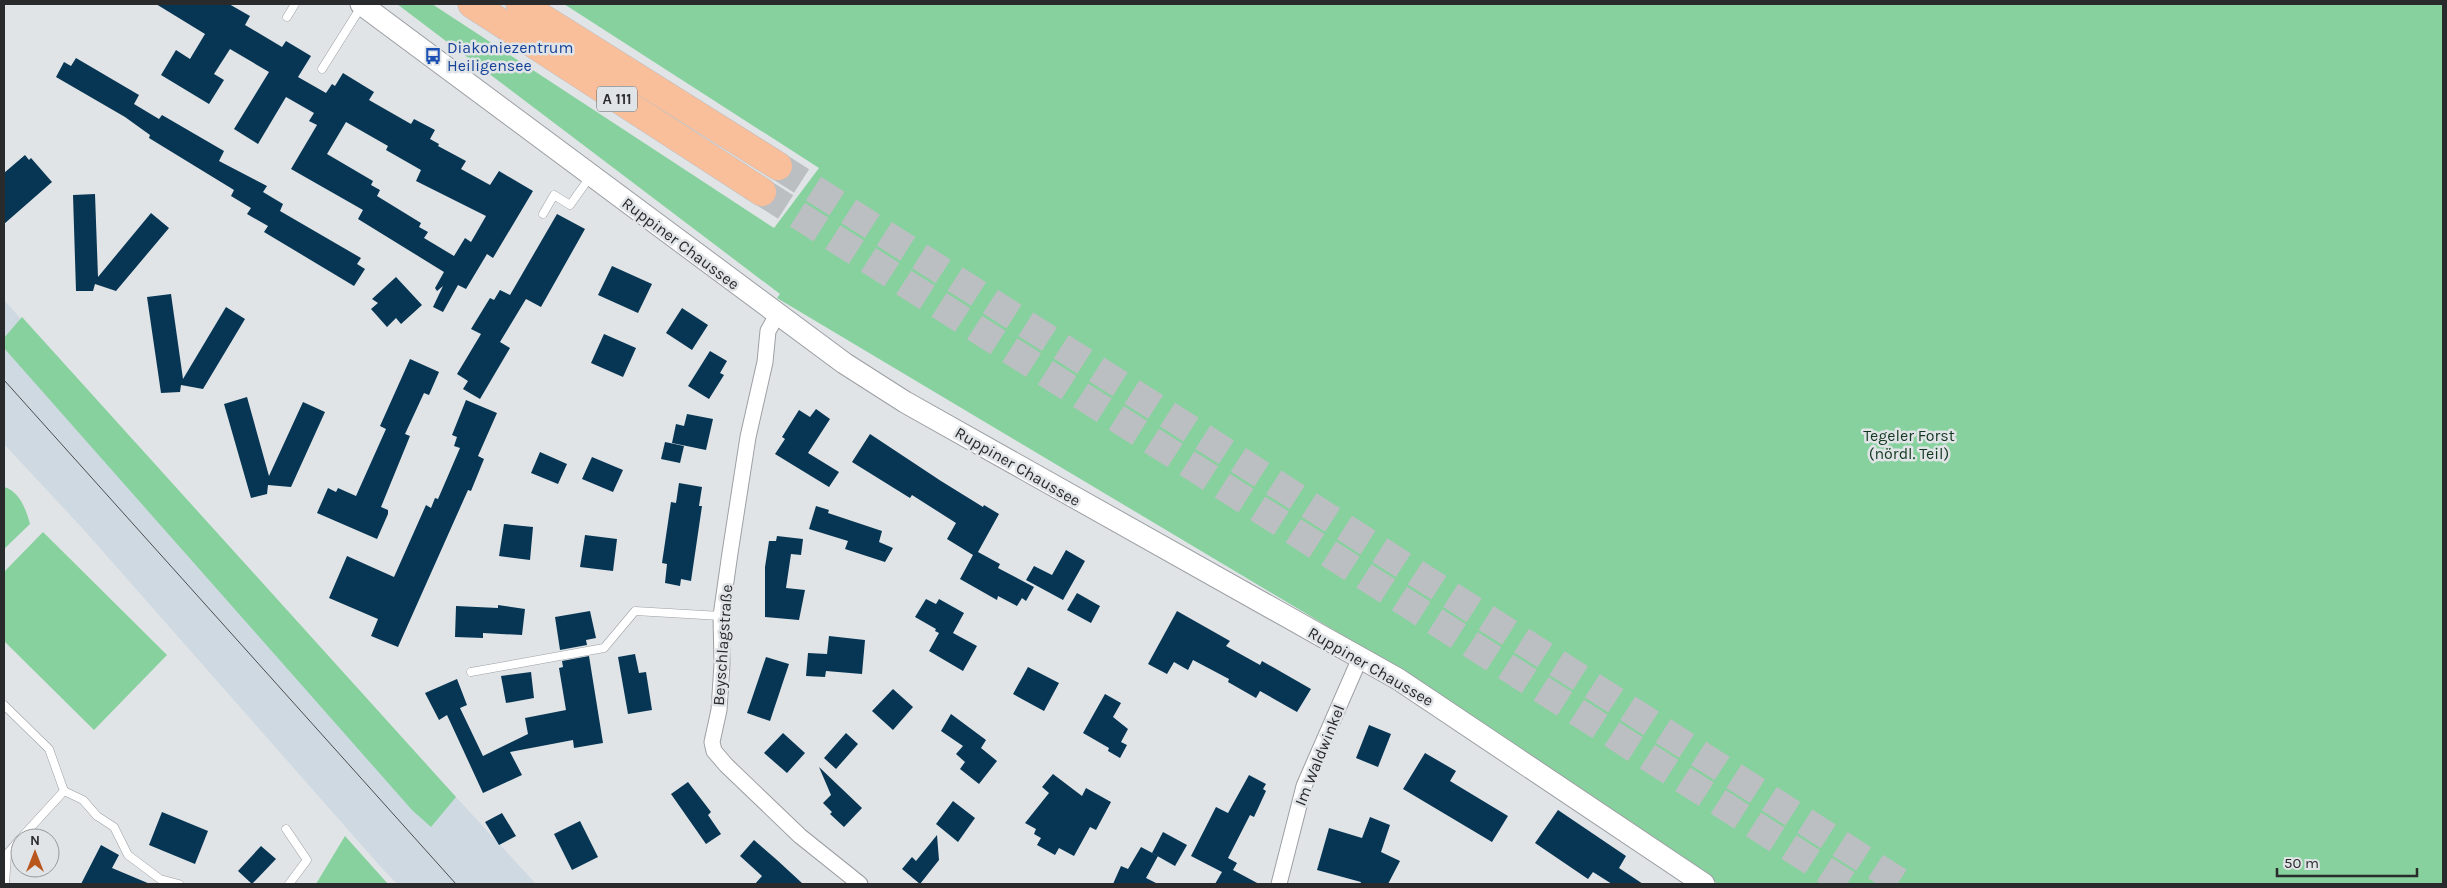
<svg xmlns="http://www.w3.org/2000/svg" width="2447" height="888" font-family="Karla,sans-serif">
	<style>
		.built { fill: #cfd9e2 }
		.green { fill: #86d19d }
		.building { fill: #073654; fill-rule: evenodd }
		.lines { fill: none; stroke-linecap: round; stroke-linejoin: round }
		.highway-tunnel { stroke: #bbbfc2; stroke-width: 28; stroke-dasharray: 28 14; stroke-linecap: butt }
		.lane-casing { stroke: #9c9fa3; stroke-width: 9 }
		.street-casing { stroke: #9c9fa3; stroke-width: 17 }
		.secondary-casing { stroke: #9c9fa3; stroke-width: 23 }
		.highway-casing { stroke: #bfbfc0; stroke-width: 29 }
		.lane { stroke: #fff; stroke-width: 8 }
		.street { stroke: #fff; stroke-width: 15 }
		.secondary { stroke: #fff; stroke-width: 21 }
		.highway { stroke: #f9be9a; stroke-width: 28 }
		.tram { stroke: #4b4d4f; stroke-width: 1 }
		.labels { text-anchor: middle; stroke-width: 5; stroke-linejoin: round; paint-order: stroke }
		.shield { fill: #e0e4e7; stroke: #606264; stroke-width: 1 }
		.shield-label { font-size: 15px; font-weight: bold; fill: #292a2c }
		.transit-label { font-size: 16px; fill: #164399; stroke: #e0e4e7; text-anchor: start }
		.street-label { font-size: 16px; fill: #292a2c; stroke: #e0e4e7 }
		.park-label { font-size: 16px; fill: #133821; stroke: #e0e4e7 }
	</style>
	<rect width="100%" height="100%" fill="#e0e4e7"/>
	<polygon class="built" points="4,300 168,484 536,884 397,884 380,866 84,530 4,444"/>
	<g class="green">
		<polygon points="397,4 432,4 774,228 819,168 564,4 2443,4 2443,884 1718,884 1421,682 777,298 780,294"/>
		<polygon points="22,317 456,797 431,827 412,810 4,348 4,338"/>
		<path d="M4,487C19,491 26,509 30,524L4,549Z"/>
		<polygon points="43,532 167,655 94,730 4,641 4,572"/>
		<polygon points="345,836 388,884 316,884"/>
	</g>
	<g class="building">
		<path d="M156,4H229L250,16L245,25L282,47L286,41L311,56L298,77L326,93L332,84L335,86L343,73L374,92L369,100L411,124L414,119L435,130L430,139L439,144L438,146L466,161L461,169L490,185L499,171L533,191L493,258L487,254L466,289L458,285L443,312L433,307L443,286L437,291L435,288L444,272L358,219L363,210L291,169L317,125L309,121L314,113L286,97L258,144L234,129L269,72L230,49L214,74L224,80L209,104L161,75L176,50L190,59L205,34ZM346,122L388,146L386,150L421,170L416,181L486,216L471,242L465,238L454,256L424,238L428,232L419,227L421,223L377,196L380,190L371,185L373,181L327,154Z"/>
		<polygon points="76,58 139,95 134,104 159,119 162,115 224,151 219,161 267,186 263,192 283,204 280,211 361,258 357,264 365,269 354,286 264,232 268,226 247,214 251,208 231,196 234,190 149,138 150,135 125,117 56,77 64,62 71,66"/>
		<polygon points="25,155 29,160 31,158 52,182 4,224 4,173"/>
		<polygon points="95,194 98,277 151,213 169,228 116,291 95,284 93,291 76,291 73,195"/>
		<polygon points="557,214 585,229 541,307 526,299 500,342 510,348 480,399 463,389 468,381 457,374 481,334 471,329 490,298 494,300 500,290 510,295"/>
		<polygon points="612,266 652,284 638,313 598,295"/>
		<polygon points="396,277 422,305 401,324 396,318 387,327 371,309 378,303 372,299"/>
		<polygon points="171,294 183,379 226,307 245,319 203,389 181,385 180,392 161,393 147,297"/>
		<polygon points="682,308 708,325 692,350 666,333"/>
		<polygon points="604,334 636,348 623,377 591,363"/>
		<polygon points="710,351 727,361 720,373 724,375 709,399 688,386"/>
		<polygon points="410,359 439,372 429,395 424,393 405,434 410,436 381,507 388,510 388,514 377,539 317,513 328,488 336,492 338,488 356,496 386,429 380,426"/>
		<polygon points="247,397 269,476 303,402 325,412 291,487 268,485 267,494 251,498 224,404"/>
		<polygon points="466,400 497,413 478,456 484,459 471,491 468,490 398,647 371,636 378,619 329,598 347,556 394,577 426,505 431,508 435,498 438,499 460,448 454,446 457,437 452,435"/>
		<polygon points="816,409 830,419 808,453 839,472 829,487 775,454 785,439 782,437 799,410 810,417"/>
		<polygon points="687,414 713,419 706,450 672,443 676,424 684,426"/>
		<polygon points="870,434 941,481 983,507 984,505 999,514 978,552 1000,564 998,568 1034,587 1026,601 1022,598 1017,606 998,596 997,600 960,579 973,555 947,539 956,523 912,495 910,498 852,462"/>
		<polygon points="665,442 684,446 680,463 661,459"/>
		<polygon points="540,452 567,464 558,484 531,473"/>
		<polygon points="592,457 623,470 613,492 582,479"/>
		<polygon points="679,483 702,487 699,506 702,506 691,581 681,579 680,586 665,583 667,564 662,563 671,502 676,503"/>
		<polygon points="816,506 829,510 828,513 882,531 879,542 893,548 885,562 845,549 848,541 809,529"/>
		<polygon points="504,524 533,527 530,560 499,556"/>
		<polygon points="585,535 617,539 613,571 580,567"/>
		<polygon points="777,536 803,539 801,555 791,554 786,588 805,590 799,620 765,617 765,567 769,541 776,541"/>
		<polygon points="1066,550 1085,561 1063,600 1026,580 1034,566 1052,575"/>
		<polygon points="1077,593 1100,606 1091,623 1067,610"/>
		<polygon points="926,599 936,604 939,599 964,613 953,633 977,646 963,671 929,651 939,633 935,631 936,629 915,617"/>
		<polygon points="498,605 525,609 522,635 483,633 483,638 455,637 456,606 498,608"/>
		<polygon points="590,611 596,638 586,640 587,645 560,650 555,617"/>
		<polygon points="1177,611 1230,641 1226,646 1260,665 1262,661 1311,689 1297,712 1260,691 1256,698 1228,682 1229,679 1193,660 1188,670 1174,662 1167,674 1148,664"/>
		<polygon points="829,636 865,640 862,674 826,671 825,677 806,676 808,653 827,654"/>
		<polygon points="635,654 639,673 646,672 652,710 628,714 618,657"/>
		<polygon points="589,656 603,743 574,748 573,740 510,752 522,775 483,793 447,715 439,720 425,693 457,679 467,705 460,708 483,756 528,734 525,718 566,710 559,668 563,667 562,661"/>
		<polygon points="766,657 789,664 770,721 747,713"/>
		<polygon points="1028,667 1059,683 1044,711 1013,694"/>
		<polygon points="531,672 534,698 506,703 501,676"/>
		<polygon points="893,689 913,707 893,730 872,711"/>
		<polygon points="1105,694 1121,703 1113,717 1128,729 1121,742 1127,745 1120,758 1108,751 1109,748 1083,733"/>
		<polygon points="951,714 986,740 981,748 997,761 979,784 960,769 965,762 956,754 963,746 941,731"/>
		<polygon points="1369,725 1391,734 1378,767 1356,758"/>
		<polygon points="783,733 805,753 787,773 764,753"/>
		<polygon points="846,733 858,744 836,769 824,758"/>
		<polygon points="1425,753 1456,771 1450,781 1508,816 1492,842 1403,789"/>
		<polygon points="819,767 862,808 844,827 830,814 832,812 823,803 831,795"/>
		<polygon points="1053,774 1082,796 1086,788 1111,802 1096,830 1090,827 1074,856 1059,848 1055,855 1037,845 1041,838 1034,834 1036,829 1025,823 1049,793 1042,787"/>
		<polygon points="1249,775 1266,784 1263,789 1266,791 1254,817 1250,815 1228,858 1237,863 1233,870 1259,884 1215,884 1222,872 1191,856 1216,807 1228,813"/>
		<polygon points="688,782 711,812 708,815 721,834 706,844 671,794"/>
		<polygon points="953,801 975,818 958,842 936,824"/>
		<polygon points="1558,810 1626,856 1619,868 1643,884 1612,884 1593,872 1588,879 1535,843"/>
		<polygon points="162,812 208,831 195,864 149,845"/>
		<polygon points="502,813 516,836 499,845 485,822"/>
		<polygon points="1370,817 1390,825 1381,852 1400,861 1388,884 1360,884 1361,882 1317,870 1329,828 1362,838"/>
		<polygon points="580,821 598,857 572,870 554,834"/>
		<polygon points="1163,832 1187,845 1175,866 1152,853"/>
		<polygon points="937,835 939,860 920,884 902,869 912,857 916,861"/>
		<polygon points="754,840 777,860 803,884 755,884 762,876 740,856"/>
		<polygon points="101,845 119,855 112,868 150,884 81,884"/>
		<polygon points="261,846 276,859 252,884 238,871"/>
		<polygon points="1141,847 1158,856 1146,878 1158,884 1113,884 1121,866 1128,869"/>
	</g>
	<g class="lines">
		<g class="highway-tunnel">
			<polyline points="778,166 1903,884"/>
			<polyline points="762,192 1847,884"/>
		</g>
		<g class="lane-casing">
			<g id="lane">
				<polyline points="287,17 295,4"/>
				<polyline points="322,69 361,7"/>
				<polyline points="543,214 554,195 570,205 590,177"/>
				<polyline points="471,672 604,648 635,611 721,616"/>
				<polyline points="4,705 49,749 64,791 21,838"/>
				<polyline points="64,791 83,800 97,816 114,827 128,855 160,879 179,884"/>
				<polyline points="286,829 307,860 289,884"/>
				<polyline points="5,884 7,854 20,839"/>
			</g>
		</g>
		<g class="street-casing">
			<g id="street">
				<polyline points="777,315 768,331 765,362 748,437 730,553 721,616 722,664 719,710 712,742 714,751 726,765 800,836 860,884"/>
				<polyline points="1279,884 1304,786 1360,658"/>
			</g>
		</g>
		<g class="secondary-casing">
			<polyline id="secondary" points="361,4 844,363 905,402 1398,679 1704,884"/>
		</g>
		<g class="highway-casing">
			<g id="highway">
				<polyline points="472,4 762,192"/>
				<polyline points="520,4 778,166"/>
			</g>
		</g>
		<use href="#lane" class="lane"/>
		<use href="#street" class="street"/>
		<use href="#secondary" class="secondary"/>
		<use href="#highway" class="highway"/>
		<polyline class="tram" points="4,380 456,884"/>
	</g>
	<defs>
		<g id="bus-bare" transform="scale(1.35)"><path d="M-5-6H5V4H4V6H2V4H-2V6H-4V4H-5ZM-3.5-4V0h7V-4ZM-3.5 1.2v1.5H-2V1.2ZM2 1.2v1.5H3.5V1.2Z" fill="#1a4fb4" stroke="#e0e4e7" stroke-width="2.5" paint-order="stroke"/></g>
	</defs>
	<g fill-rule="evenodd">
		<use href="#bus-bare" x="433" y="56"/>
	</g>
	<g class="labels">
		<rect class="shield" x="597" y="86.5" width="40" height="25" rx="4"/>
		<g class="shield-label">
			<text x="617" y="104">A 111</text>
		</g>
		<g class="transit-label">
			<text x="447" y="53">Diakoniezentrum<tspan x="447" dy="18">Heiligensee</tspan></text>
		</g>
		<g class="street-label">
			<text transform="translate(681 243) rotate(37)" y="6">Ruppiner Chaussee</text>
			<text transform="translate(1018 466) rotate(30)" y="6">Ruppiner Chaussee</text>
			<text transform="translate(722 645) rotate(-86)" y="6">Beyschlagstraße</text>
			<text transform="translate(1371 666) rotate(30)" y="6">Ruppiner Chaussee</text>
			<text transform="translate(1319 755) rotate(-68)" y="6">Im Waldwinkel</text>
		</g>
		<g class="park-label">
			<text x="1909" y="441">Tegeler Forst<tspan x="1909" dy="18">(nördl. Teil)</tspan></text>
		</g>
	</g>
	<rect width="2447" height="888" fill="none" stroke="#292a2c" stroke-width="10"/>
	<g transform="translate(35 853)"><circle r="24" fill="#e0e4e7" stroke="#979a9c"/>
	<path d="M0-4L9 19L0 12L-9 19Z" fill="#b9561e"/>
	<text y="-8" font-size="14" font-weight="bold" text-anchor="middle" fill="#292a2c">N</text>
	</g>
	<path d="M2277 868v8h140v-8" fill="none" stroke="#292a2c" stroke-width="2.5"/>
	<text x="2284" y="868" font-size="15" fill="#292a2c" stroke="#e0e4e7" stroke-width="4" paint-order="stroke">50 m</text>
</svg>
